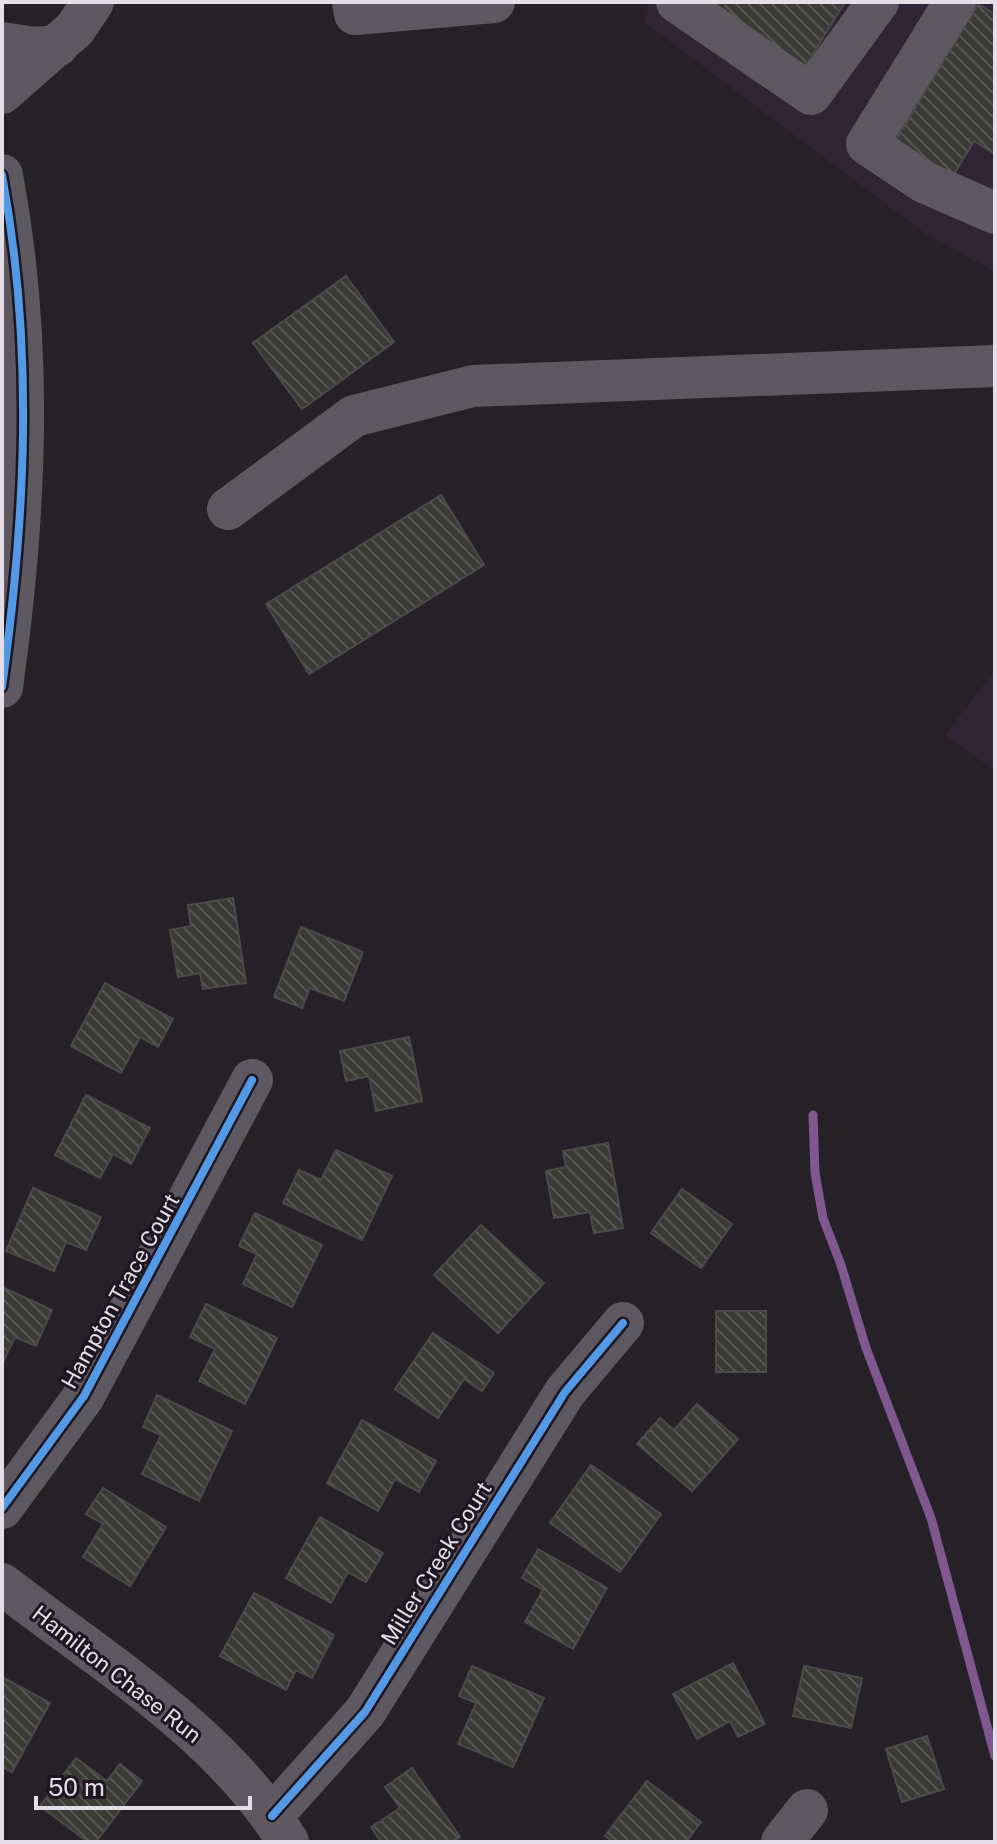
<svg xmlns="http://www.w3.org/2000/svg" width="997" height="1844" font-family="'Public Sans',sans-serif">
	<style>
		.built { fill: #302535 }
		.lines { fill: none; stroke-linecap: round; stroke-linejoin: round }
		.stream { stroke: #7f5890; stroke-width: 9 }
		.building { fill: url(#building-back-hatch); stroke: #4c4b4c; stroke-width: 2 }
		.minor { stroke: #5e5861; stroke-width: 42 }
		.cycleway-casing { stroke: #1e1621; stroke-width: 13 }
		.cycleway { stroke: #5399e6; stroke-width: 8 }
		.labels { text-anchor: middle; stroke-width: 6; stroke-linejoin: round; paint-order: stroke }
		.street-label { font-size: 22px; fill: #e4dee7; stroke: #1e1621 }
	</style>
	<defs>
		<pattern id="building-back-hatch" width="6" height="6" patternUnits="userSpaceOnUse" patternTransform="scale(2)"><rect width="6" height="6" fill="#3a3b35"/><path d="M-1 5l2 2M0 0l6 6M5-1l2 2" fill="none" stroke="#565752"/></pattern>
	</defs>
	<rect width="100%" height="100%" fill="#262228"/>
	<g class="built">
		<polygon points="650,2 995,2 995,272 926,234 644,22"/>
		<polygon points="995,670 995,771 945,735"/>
	</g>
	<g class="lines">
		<polyline class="stream" points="813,1115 815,1173 823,1218 841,1265 866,1348 931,1518 995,1756"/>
	</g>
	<g class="building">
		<polygon points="697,2 845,2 802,72"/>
		<polygon points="978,4 995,14 995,154 974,141 953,176 895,141"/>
		<polygon points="346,276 394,342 302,409 253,343"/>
		<polygon points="441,495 484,565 309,674 266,604"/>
		<polygon points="233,898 246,983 203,989 200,973 178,977 170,930 191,926 188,905"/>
		<polygon points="301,927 363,952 344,1001 310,988 302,1008 274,997"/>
		<polygon points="105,983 173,1019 158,1047 140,1037 121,1073 71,1046"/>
		<polygon points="409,1037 422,1101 376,1111 369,1076 346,1081 340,1051"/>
		<polygon points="86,1095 150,1128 131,1164 113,1154 100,1178 55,1155"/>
		<polygon points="608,1143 623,1228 594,1233 590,1212 554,1218 546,1171 566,1167 563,1151"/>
		<polygon points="336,1150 392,1176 362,1240 283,1203 299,1170 321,1180"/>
		<polygon points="33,1188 101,1217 86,1250 66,1242 54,1271 6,1251"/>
		<polygon points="682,1189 732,1224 701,1268 651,1233"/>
		<polygon points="255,1213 322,1245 292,1307 243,1284 257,1254 239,1246"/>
		<polygon points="481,1225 544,1283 498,1333 434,1275"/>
		<polygon points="2,1287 52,1310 36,1346 15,1337 2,1364"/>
		<polygon points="206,1304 277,1338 245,1404 199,1381 215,1349 190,1337"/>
		<rect x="716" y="1311" width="50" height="61"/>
		<polygon points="433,1333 494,1373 482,1391 464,1379 438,1418 395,1389"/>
		<polygon points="157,1395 232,1431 199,1501 142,1474 161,1435 143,1427"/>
		<polygon points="697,1404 738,1439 692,1491 637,1444 660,1418 674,1430"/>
		<polygon points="362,1420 436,1461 419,1492 395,1479 378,1511 327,1483"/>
		<polygon points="591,1465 661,1514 620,1572 550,1523"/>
		<polygon points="103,1488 166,1527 130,1586 83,1557 103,1524 86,1514"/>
		<polygon points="320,1517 383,1553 366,1582 348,1572 331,1603 286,1578"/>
		<polygon points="538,1549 607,1588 573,1649 525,1622 543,1590 522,1578"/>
		<polygon points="254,1593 334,1635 312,1678 296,1670 286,1690 220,1656"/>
		<polygon points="733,1663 765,1724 738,1737 730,1721 697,1739 673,1694"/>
		<polygon points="472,1666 544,1698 513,1767 458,1744 476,1703 459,1696"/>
		<polygon points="804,1666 862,1678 851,1728 793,1716"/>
		<polygon points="2,1677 50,1703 12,1772 2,1767"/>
		<polygon points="927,1736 944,1789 902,1802 886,1749"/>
		<polygon points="76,1758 107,1781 120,1764 142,1781 96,1842 88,1842 40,1806"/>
		<polygon points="412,1768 460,1837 452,1842 381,1842 371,1827 400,1808 385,1787"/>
		<polygon points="647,1781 701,1822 686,1842 614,1842 605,1836"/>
	</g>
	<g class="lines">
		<g class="minor">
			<polyline points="353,2 355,14 494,2"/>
			<polyline points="677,2 811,94 878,2"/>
			<polyline points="955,2 867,144 924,182 995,213"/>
			<polyline points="2,43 35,48 57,46"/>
			<polyline points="2,93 75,29 93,2"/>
			<path d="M2,175C34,346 26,515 2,687"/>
			<polyline points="228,509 354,416 473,386 995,366"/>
			<polyline points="2,1508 84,1396 252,1080"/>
			<path d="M2,1584C101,1661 222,1733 288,1842"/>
			<polyline points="272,1816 365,1712 565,1392 623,1323"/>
			<polyline points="782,1842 807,1810"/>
		</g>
		<g class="cycleway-casing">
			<g id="cycleway">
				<path d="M2,175C34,346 26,515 2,687"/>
				<polyline points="2,1508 84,1396 252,1080"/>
				<polyline points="272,1816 365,1712 565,1392 623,1323"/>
			</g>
		</g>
		<use href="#cycleway" class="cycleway"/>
	</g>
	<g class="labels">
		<g class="street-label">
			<text transform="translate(120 1291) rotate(-61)" y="8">Hampton Trace Court</text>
			<text transform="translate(436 1563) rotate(-58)" y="8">Miller Creek Court</text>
			<text transform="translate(117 1674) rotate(38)" y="8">Hamilton Chase Run</text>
		</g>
	</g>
	<rect width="997" height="1844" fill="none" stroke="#e4dee7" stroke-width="8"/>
	<path d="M36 1796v12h214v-12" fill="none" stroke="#e4dee7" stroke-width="4"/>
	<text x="48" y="1796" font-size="24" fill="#e4dee7" stroke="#1e1621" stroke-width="6" paint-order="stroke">50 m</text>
</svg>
